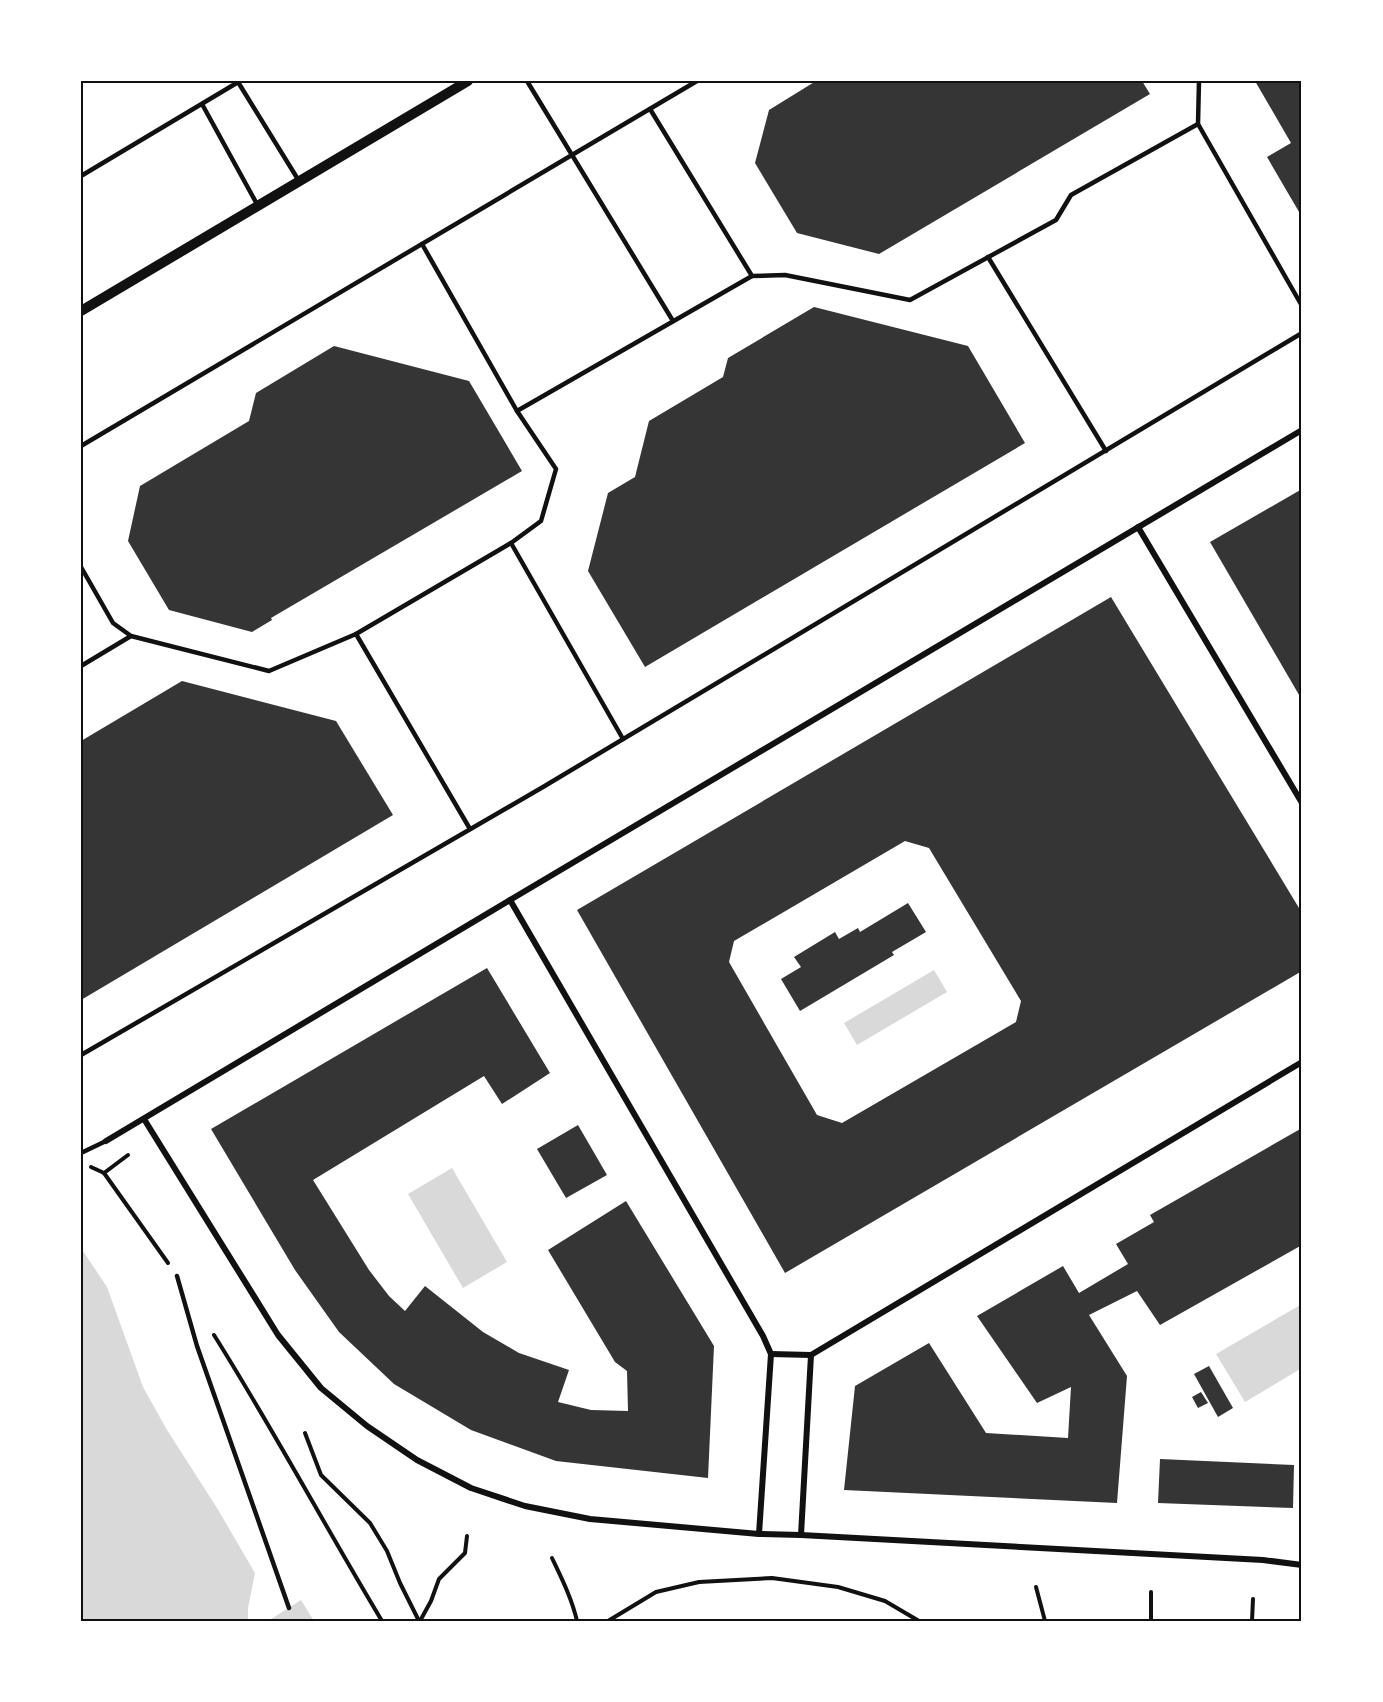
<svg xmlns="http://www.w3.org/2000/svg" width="1383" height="1702" font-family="Jost,sans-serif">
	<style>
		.water { fill: #d9d9d9 }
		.building { fill: #353535; fill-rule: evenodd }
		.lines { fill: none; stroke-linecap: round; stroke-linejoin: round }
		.path { stroke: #111; stroke-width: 4 }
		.service { stroke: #111; stroke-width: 4.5 }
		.minor { stroke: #111; stroke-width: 6 }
		.tertiary { stroke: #111; stroke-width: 10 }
		.neatline { fill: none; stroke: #111; stroke-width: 2 }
	</style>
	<rect width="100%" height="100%" fill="#fff"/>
	<g class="water">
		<polygon points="934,970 947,992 857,1045 844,1023"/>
		<polygon points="452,1168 507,1262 463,1288 408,1194"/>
		<polygon points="81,1248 107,1287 143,1387 167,1430 217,1508 255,1573 248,1608 248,1621 81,1621"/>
		<polygon points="1302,1304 1302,1368 1245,1402 1216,1354"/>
		<polygon points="301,1600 314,1621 268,1621"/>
	</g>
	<g class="building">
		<polygon points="816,81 1142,81 1150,94 879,254 797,233 755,163 769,110"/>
		<polygon points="1255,81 1302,81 1302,217 1267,157 1291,143"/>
		<polygon points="814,307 968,346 1025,443 645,667 588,571 608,493 635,477 649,421 723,377 728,358"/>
		<polygon points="334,346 469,381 522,471 271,618 272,620 252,632 169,610 128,541 140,486 249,421 256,393"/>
		<polygon points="1302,489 1302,700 1210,542"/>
		<path d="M1111,597L1302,913V971L785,1273L577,910ZM905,841L929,848L1021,1001L1016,1022L842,1123L817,1115L729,962L734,941Z"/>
		<polygon points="182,681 336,721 393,815 81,1000 81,741"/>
		<polygon points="908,903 926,932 892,952 894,955 800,1011 781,979 801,967 794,957 835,932 839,939 858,928 860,932"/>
		<polygon points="487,968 550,1073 502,1104 484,1076 313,1180 369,1270 389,1296 405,1311 425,1286 483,1332 519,1353 569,1370 558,1402 591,1410 628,1411 627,1371 615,1362 548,1250 626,1201 714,1346 708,1478 556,1461 471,1430 394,1384 339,1332 295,1270 211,1129"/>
		<polygon points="578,1125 607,1175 566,1198 537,1149"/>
		<polygon points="1302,1128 1302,1245 1160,1325 1137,1291 1089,1315 1127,1376 1117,1503 844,1490 855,1386 929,1343 986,1433 1068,1438 1071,1387 1037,1403 977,1316 1063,1266 1079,1293 1128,1264 1116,1244 1154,1222 1150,1215"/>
		<polygon points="1209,1366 1233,1408 1218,1417 1194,1374"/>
		<polygon points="1201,1392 1208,1403 1198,1408 1192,1397"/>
		<polygon points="1160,1459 1294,1465 1293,1508 1158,1503"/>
	</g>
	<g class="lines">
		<g class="path">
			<polyline points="91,1167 104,1173 168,1263"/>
			<polyline points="104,1173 128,1155"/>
			<path d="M214,1335C273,1429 325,1526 382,1621"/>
			<polyline points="305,1433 321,1475 370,1523 387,1551 400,1583 419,1621"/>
			<path d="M552,1558C562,1579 572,1599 577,1621"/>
			<polyline points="1036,1587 1045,1621"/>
			<polyline points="420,1621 431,1601 439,1579 465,1553 467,1536"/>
			<polyline points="608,1621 656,1592 699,1582 772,1578 838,1587 885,1601 919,1621"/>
			<polyline points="1151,1621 1151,1592"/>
			<polyline points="1252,1621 1253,1599"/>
		</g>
		<g class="service">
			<polyline points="527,81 673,321"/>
			<polyline points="1199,81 1198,124 1302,306"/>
			<polyline points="238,82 299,181"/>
			<polyline points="202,104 258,206"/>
			<polyline points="650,109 752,276"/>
			<polyline points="81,176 240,81"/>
			<polyline points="988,257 1106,451"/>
			<polyline points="517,411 752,276 785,275 910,300 1056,220 1071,195 1198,124"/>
			<polyline points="81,446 697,81"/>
			<polyline points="511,543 623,739"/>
			<polyline points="81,567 113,623 131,636 269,671 356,634 511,543 541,521 556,469 517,411 422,244"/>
			<polyline points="356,634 470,829"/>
			<polyline points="81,666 131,636"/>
			<polyline points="81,1055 543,787 1302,333"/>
			<polyline points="81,1153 106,1141"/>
			<polyline points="177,1276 197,1346 289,1608"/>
		</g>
		<g class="minor">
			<polyline points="1138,527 1302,803"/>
			<polyline points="510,900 763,1336 771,1354 759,1534"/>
			<polyline points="144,1119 278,1335 321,1388 367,1426 417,1460 471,1488 525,1506 590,1519 759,1534 801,1535 1263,1560 1302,1565"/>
			<polyline points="106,1141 510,900 1302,430"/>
			<polyline points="771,1354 811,1355 1302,1062"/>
			<polyline points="801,1535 811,1355"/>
		</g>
		<polyline class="tertiary" points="81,311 468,81"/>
	</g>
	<rect width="1383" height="1702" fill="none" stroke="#ffffff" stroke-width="165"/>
	<rect x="82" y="82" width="1218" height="1538" class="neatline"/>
</svg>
